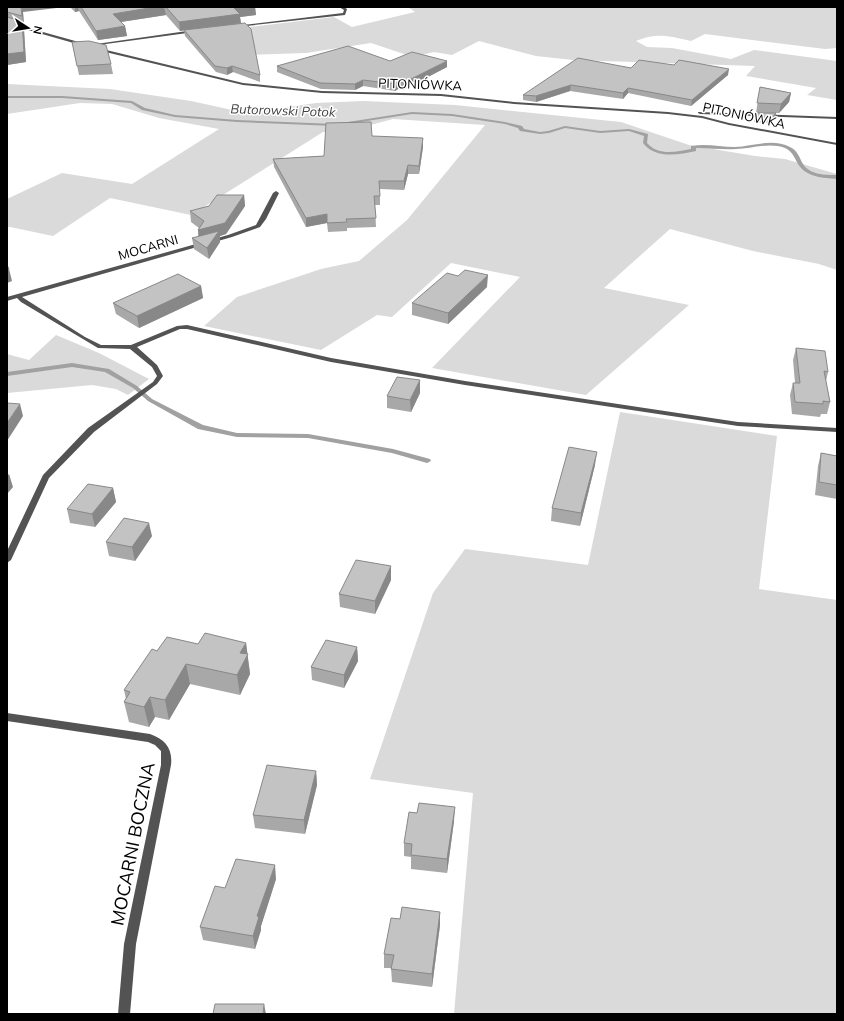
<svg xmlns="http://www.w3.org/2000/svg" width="844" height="1021" font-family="Mulish,sans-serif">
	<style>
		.green { fill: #dadada }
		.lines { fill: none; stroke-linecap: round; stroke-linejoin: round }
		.stream { fill: #a1a1a1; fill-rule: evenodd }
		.street { fill: #535353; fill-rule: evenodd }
		.wall { fill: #a8a8a8 }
		.shaded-wall { fill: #888 }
		.building { fill: #c3c3c3; stroke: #888 }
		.labels { text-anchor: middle; stroke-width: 3; stroke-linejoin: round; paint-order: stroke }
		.far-street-label { font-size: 13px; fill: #000; stroke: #fff }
		.far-water-label { font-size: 13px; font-style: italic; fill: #424242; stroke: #fff }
		.near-street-label { font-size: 18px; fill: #000; stroke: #fff }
	</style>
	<rect width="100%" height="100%" fill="#fff"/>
	<g class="green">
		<path d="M408,7H837V48L825,49L705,34L691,41C670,36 656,32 636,41L647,47L672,48L731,59L754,50L837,61V100L807,95L816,88L746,76L755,66L573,60L536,56L479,41L452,55L434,52L413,57L371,43L306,53L249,55L215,31L334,17L352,27L415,12Z"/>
		<polygon points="7,84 110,89 191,101 232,110 274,109 316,103 363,101 455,105 621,122 689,145 755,156 785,159 837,174 837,270 819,264 753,251 670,229 604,288 689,305 586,395 432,368 520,277 451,263 392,317 377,315 321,350 204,326 237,297 321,269 359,261 407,220 485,125 393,119 344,132 323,132 191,215 110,198 53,236 10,227 7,227 7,199 62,173 132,184 219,129 159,118 112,104 80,103 7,114"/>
		<polygon points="56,335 99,353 149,379 128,395 116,389 92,385 7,393 7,354 29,360"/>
		<polygon points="620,412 777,436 759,589 837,600 837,1014 454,1014 473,793 370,779 433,593 465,549 588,565"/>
	</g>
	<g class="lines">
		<g class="stream">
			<path d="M7,96H62L132,101L145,108L175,115L237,120L335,124L412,112L452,114L505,122L522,126L524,129L540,132L548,131L565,126L600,131L629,129L648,134L647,143C658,156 676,152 691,149V146C706,143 720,147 735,147C753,146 773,138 790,147C798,151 799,157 803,164C810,175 825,175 837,175V179C823,178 806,177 798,164C794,157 793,152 785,148C769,142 751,149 736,149C723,150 711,148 699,148H696V151C678,155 655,159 643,143L644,136L629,131L600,133L565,128L549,133L540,134L520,131L518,128L505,124L452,116L412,114L335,126L237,122L175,117L142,110L131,103L62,98H7Z"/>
			<polygon points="72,363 109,369 137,386 152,399 203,425 237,433 308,434 393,449 430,459 431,461 427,463 392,453 308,438 237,437 198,429 148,401 133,388 105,372 72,367 7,376 7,372"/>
		</g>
		<g class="street">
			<polygon points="339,7 344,7 347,9 345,15 237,27 235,26 343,13 344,10"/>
			<polygon points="7,22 86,44 87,45 84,46 7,24"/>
			<polygon points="194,30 195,32 91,46 89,45"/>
			<polygon points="98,48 243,83 322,91 441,94 514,102 668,112 702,116 729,123 837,143 837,145 729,125 702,118 668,114 514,104 441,96 322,93 243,85 97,50"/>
			<polygon points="698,112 837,117 837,119 700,114 698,113"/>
			<polygon points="276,191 279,193 266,219 260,227 232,237 22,297 85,337 101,345 131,345 177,326 187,325 331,358 465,381 738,422 837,428 837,432 738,426 465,385 331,362 187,329 180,329 137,347 157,365 163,376 157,384 94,432 49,478 11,560 7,563 7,551 43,475 88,428 153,382 157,376 152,367 130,349 98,348 21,302 17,298 7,301 7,297 228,235 256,225 273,193"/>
			<path d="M7,713L150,734C165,739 173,749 171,765L136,944L130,1014H118L124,944L161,765V751L155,745L148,742L7,721Z"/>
		</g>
	</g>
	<g class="wall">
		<polygon points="7,7 23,12 24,25 23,25 24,30 26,62 7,65"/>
		<polygon points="70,7 255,7 256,15 240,17 241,23 260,75 260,82 233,72 227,75 216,72 185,36 184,30 180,31 166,15 121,22 125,26 127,36 98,40 79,11 75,12"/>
		<polygon points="72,42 111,64 113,74 79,75"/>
		<polygon points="390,61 447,67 403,90 398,89 395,91 363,86 355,90 321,89 277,72 277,66"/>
		<polygon points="631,68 728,75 691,106 628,93 623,99 570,91 536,102 523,100 523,95"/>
		<polygon points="760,87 791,93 789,102 779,113 756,113"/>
		<polygon points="756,113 776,113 775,118 771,123 754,122"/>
		<polygon points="372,136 423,147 419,174 408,174 404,190 380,189 380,205 375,205 376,227 347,228 347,231 328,232 327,223 306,227 274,167 273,159 324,156"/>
		<polygon points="244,195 245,206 226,234 220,236 220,242 209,259 194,249 192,238 198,237 199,228 191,222 190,211 209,206"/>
		<polygon points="201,286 203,298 139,328 116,314 113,303"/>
		<polygon points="487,287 448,324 412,315 412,303"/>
		<polygon points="796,348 828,372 826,381 830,402 827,414 821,414 820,417 792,414 790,395 793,383 795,383 793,360"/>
		<polygon points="420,380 420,393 411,412 387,408 387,396"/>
		<polygon points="821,453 837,456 837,499 815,495 818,466"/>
		<polygon points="595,465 580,526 551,521 552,508"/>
		<polygon points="113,488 116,502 95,527 70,523 67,509"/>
		<polygon points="152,536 135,561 109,556 106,542"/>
		<polygon points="391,566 391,580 375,614 340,607 339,594"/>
		<polygon points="246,643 250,674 240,695 190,684 169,720 155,717 149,727 129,722 124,702 126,699 124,690 157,651 198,644"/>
		<polygon points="357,647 358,661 344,688 312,680 311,667"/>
		<polygon points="316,771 317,785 305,834 255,828 253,815"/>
		<polygon points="417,813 454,821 447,873 411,869 411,857 404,856 404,843"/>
		<polygon points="276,879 261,926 261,930 255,949 203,940 200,927"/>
		<polygon points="440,912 440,925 432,987 392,982 391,968 384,968 384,954 400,919"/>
	</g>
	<g class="shaded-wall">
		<polygon points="21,7 65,7 23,12 24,25 22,16"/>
		<polygon points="75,7 78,7 79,11 75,12"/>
		<polygon points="155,7 164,7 166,15 114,23 113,14"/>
		<polygon points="244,7 255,7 256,15 240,17 241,23 180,31 179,22 234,8"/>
		<polygon points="22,21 24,30 26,62 7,65 7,54"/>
		<polygon points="125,26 127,36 98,40 96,31"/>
		<polygon points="447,61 447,67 403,90 403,83"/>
		<polygon points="232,66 233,72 227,75 227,68"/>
		<polygon points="729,69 728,75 691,106 692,100"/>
		<polygon points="363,80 363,86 355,90 355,84"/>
		<polygon points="397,82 398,89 395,91 395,84"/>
		<polygon points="571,85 570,91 536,102 536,96"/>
		<polygon points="628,88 628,93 623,99 623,93"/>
		<polygon points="791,93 789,102 779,113 781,104"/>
		<polygon points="776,113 775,118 771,123 772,118"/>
		<polygon points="423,138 423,147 419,174 419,166"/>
		<polygon points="408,165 408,174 404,190 404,181"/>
		<polygon points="244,195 245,206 226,234 220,236 220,242 209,259 207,248 199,242 198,230"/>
		<polygon points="327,214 327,223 306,227 306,218"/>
		<polygon points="9,269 12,281 7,283 7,270"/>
		<polygon points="488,275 487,287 448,324 448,313"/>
		<polygon points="201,286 203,298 139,328 137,316"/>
		<polygon points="420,380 420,393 411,412 410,400"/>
		<polygon points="20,404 23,416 7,441 7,423"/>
		<polygon points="597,452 595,465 580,526 581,513"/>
		<polygon points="9,474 13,487 7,494 7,476"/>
		<polygon points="113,488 116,502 95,527 92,514"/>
		<polygon points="149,523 152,536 135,561 132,547"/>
		<polygon points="391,566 391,580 375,614 375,601"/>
		<polygon points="246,643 250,674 240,695 237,675 240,653"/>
		<polygon points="357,647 358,661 344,688 344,675"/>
		<polygon points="186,664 190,684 169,720 165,700"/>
		<polygon points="150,697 155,717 149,727 144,707"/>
		<polygon points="316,771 317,785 305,834 304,820"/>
		<polygon points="455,807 454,821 447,873 447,859"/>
		<polygon points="275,865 276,879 261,926 261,930 255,949 253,936 257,916"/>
		<polygon points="440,912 440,925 432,987 432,974"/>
		<polygon points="264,1004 266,1014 263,1014"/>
	</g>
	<g class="building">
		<polygon points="7,7 21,7 22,16 7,12"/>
		<polygon points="81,7 155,7 113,14 125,26 96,31"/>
		<polygon points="166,7 244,7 234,8 240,14 179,22"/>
		<polygon points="7,17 22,21 24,52 7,54"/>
		<polygon points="245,23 251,29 260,75 232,66 227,68 215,66 184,30"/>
		<polygon points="89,41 106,45 111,64 77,66 72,42"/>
		<polygon points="348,46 390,61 412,52 447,61 403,83 397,82 395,84 363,80 355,84 320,83 277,66"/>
		<polygon points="578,58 631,68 639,60 674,65 679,60 729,69 692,100 628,88 623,93 571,85 536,96 523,95"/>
		<polygon points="760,87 791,93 781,104 757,103"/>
		<polygon points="756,113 776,113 772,118 755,117"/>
		<polygon points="371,122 372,136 423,138 419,166 408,165 404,181 379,181 380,196 374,196 376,218 346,219 347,222 327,223 327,214 306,218 273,159 324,156 326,123"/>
		<polygon points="217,195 244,195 225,223 198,230 204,221 190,211 209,206"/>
		<polygon points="219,231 207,248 192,238"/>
		<polygon points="7,265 9,269 7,270"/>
		<polygon points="465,270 488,275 448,313 412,303 447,273 458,276"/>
		<polygon points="178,274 201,286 137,316 113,303"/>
		<polygon points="796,348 825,351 828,372 824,371 830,402 823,401 823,404 795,402 793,383 800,383"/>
		<polygon points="397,377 420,380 410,400 387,396"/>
		<polygon points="7,403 20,404 7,423"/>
		<polygon points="569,447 597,452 581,513 552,508"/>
		<polygon points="821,453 837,456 837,485 819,482"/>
		<polygon points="88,484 113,488 92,514 67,509"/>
		<polygon points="124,518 149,523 132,547 106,542"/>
		<polygon points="356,560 391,566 375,601 339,594"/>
		<polygon points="205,633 246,643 240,653 248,654 237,675 186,664 165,700 150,697 144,707 124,702 130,692 124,690 152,649 157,651 167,637 198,644"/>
		<polygon points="326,640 357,647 344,675 311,667"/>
		<polygon points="267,765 316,771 304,820 253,815"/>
		<polygon points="419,803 455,807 447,859 411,855 412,844 404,843 409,812 417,813"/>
		<polygon points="236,859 275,865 257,916 259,917 253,936 200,927 215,886 225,888"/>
		<polygon points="402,907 440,912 432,974 391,969 394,955 384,954 391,918 400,919"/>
		<polygon points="215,1004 264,1004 263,1014 213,1014"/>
	</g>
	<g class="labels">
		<g class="far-street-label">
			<text transform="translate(420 84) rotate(2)" y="5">PITONIÓWKA</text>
			<text transform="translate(744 115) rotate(12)" y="5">PITONIÓWKA</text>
			<text transform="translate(148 247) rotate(-16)" y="5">MOCARNI</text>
		</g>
		<g class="far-water-label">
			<text transform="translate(283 110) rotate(2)" y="5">Butorowski Potok</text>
		</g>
		<g class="near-street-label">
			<text transform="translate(133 844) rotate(-79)" y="6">MOCARNI BOCZNA</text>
		</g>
	</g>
	<rect width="844" height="1021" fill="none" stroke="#000000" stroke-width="16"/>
	<g transform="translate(28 28) rotate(102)" stroke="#ffffff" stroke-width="3" paint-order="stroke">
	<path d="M0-3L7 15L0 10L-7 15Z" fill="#000000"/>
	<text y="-6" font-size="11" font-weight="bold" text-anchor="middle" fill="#000000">N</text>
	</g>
</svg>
